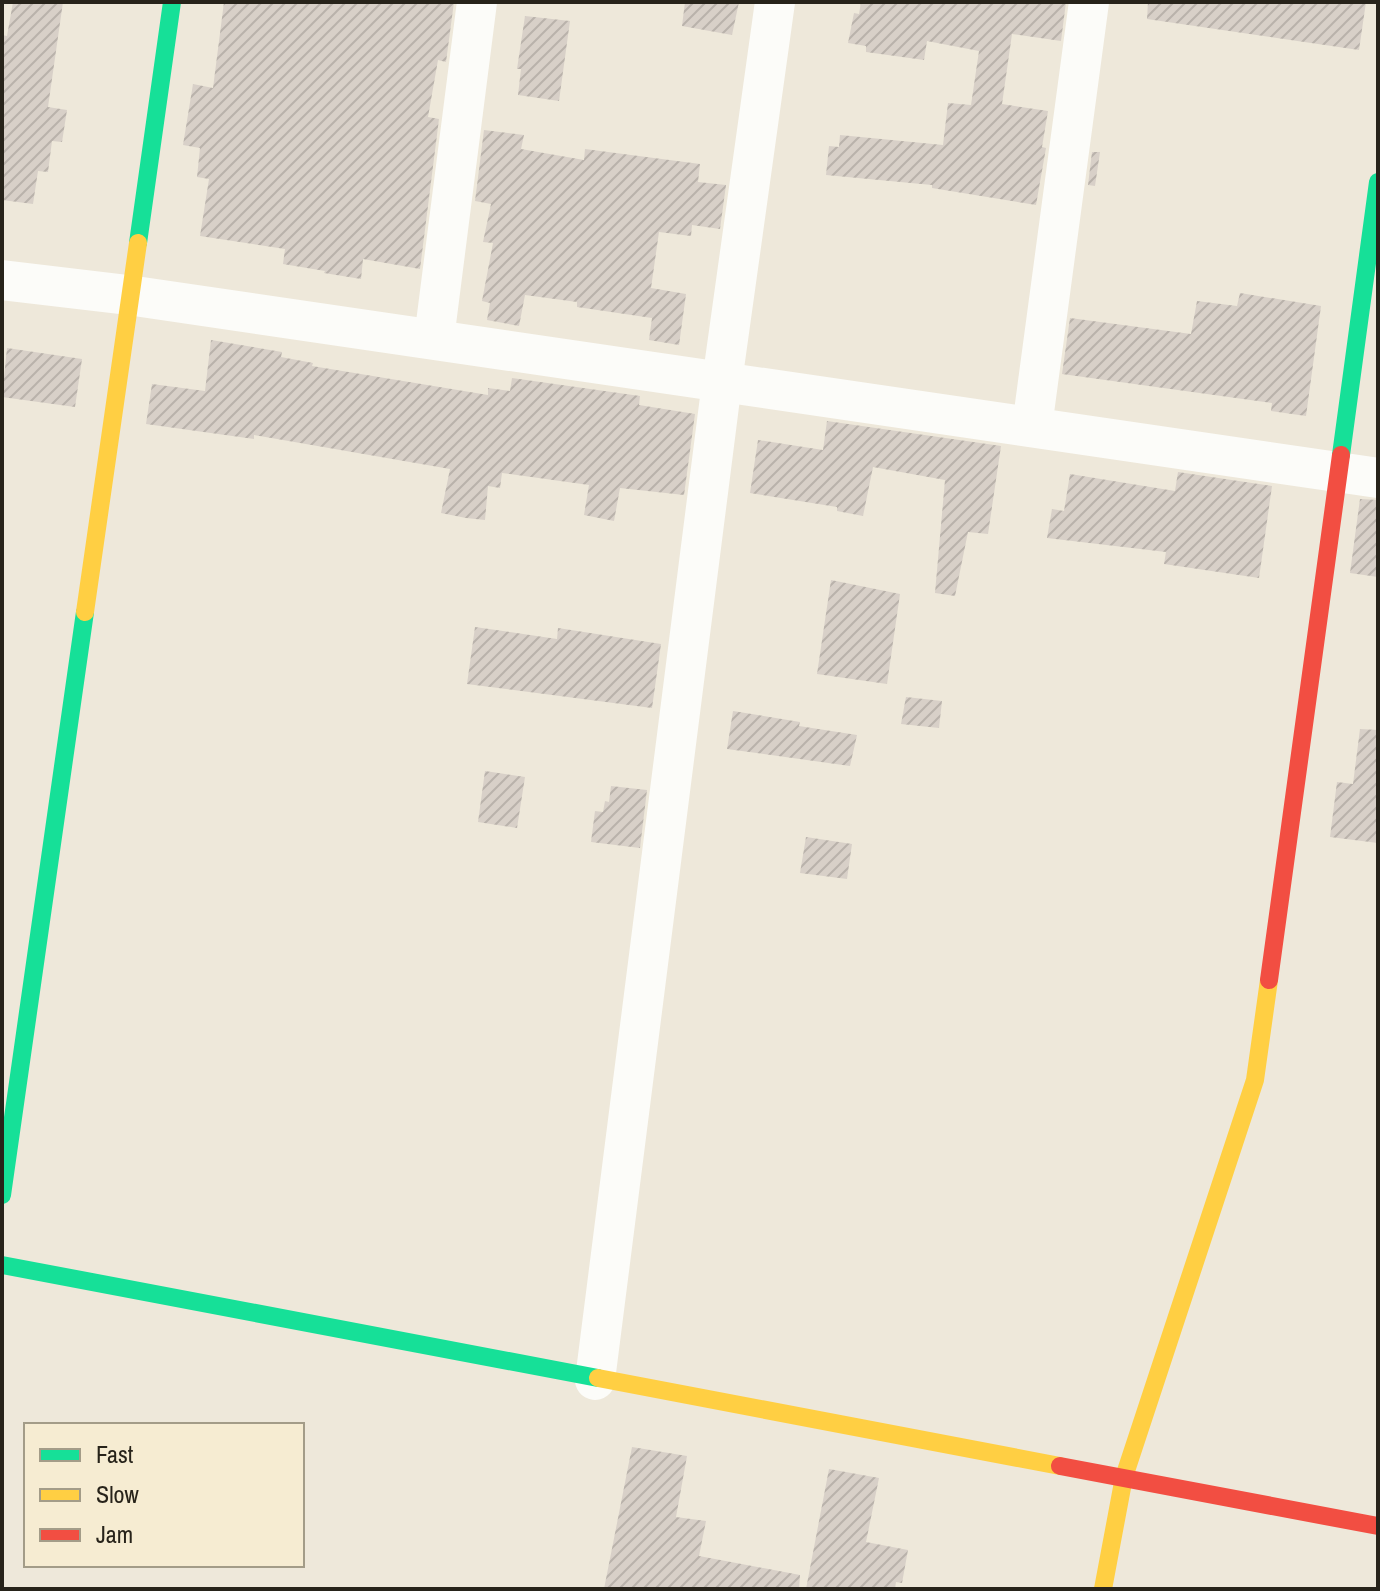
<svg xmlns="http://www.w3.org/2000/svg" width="1380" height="1591" font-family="'Archivo Narrow',sans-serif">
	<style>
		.building { fill: url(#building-hatch) }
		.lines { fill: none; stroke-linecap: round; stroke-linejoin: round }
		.street { stroke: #fcfcf9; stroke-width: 40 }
		.fast { stroke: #16e098; stroke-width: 18 }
		.slow { stroke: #ffcf43; stroke-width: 18 }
		.jam { stroke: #f24e42; stroke-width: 18 }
	</style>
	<defs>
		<pattern id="building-hatch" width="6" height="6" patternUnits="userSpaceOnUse" patternTransform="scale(2)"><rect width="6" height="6" fill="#d8d0c8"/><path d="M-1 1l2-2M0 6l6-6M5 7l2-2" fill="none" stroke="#b9b2ab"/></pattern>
	</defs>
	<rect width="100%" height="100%" fill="#eee8da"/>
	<g class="building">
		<polygon points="13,2 63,2 48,107 67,110 62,142 52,141 48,172 38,171 33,204 2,200 2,35 7,36"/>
		<polygon points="224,2 454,2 446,62 438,60 428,117 439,119 420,269 363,259 361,279 324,273 325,271 283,264 285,249 200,236 209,179 197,177 200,148 183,145 193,84 213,88"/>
		<polygon points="685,2 739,2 732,35 682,26"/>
		<polygon points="861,2 1066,2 1061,41 1012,34 1002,104 1048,111 1042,147 1046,148 1036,205 932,188 932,185 826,175 829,146 839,147 840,135 943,145 948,103 971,105 979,51 927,41 924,60 866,52 866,46 848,43 854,13 859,14"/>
		<polygon points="1148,2 1366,2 1359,50 1147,19"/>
		<polygon points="525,16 570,21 559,101 518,95 521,69 517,69"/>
		<polygon points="484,130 524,135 521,149 584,160 585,149 700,164 698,182 726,185 720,229 692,225 691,236 659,232 651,288 686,294 679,345 649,340 652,318 577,307 577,302 525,295 519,326 487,320 490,303 482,301 493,243 483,242 491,204 475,201"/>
		<polygon points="1092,152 1100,152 1095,186 1088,185"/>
		<polygon points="1240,293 1321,306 1306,416 1271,411 1272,403 1062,374 1070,318 1191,334 1197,301 1237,306"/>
		<polygon points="211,340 282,352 281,357 313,363 312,366 488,395 488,388 510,391 512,378 640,396 639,405 695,414 684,495 620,488 614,521 584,515 589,485 502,473 500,488 488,486 485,520 466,518 441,513 450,469 254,435 254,439 146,424 152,384 205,391"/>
		<polygon points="7,348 82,359 75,407 2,397"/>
		<polygon points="827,421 1001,446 988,534 968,532 955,596 935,593 945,480 873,467 863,516 837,511 837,507 750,493 758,440 823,450"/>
		<polygon points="1178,472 1272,486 1259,578 1164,564 1166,552 1047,538 1052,509 1064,511 1070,474 1175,491"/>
		<polygon points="1360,499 1378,500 1378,577 1350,573"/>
		<polygon points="831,580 900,594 887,684 817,674"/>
		<polygon points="475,627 557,639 558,628 661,644 652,708 467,684"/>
		<polygon points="906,697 942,701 939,728 901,724"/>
		<polygon points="733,711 800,722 799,726 857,735 850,766 727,749"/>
		<polygon points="1360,729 1378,730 1378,843 1330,837 1337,782 1353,784"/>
		<polygon points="485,771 525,777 517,828 478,822"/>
		<polygon points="611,786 647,790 640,848 591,842 595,811 603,812 605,801 609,802"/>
		<polygon points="806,837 852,844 847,879 800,873"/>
		<polygon points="632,1447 687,1456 676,1517 706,1521 699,1556 800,1575 799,1589 604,1589"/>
		<polygon points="829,1469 879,1478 866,1542 908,1550 902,1583 896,1582 895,1589 806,1589"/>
	</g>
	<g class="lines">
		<g class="street">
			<polyline points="2,280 128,295 1378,478"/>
			<polyline points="434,339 477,2"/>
			<polyline points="1032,427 1089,2"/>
			<polyline points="595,1380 722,382 775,2"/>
		</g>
		<g class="fast">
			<polyline points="138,243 172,2"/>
			<polyline points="1341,455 1378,182"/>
			<polyline points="2,1195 85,612"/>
			<polyline points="2,1265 598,1378"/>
		</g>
		<g class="slow">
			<polyline points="85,612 138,243"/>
			<polyline points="598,1378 1060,1466"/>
			<polyline points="1103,1589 1124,1477 1255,1080 1269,980"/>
		</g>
		<g class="jam">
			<polyline points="1269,980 1341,455"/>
			<polyline points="1060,1466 1378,1526"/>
		</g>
	</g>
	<rect width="1380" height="1591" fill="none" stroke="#27231a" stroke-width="8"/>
	<rect x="24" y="1423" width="280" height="144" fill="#f6ecd2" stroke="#a39c88" stroke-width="2"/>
	<rect x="40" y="1449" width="40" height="12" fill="#16e098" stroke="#a39c88" stroke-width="2"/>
	<text x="96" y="1463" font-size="24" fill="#27231a">Fast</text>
	<rect x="40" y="1489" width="40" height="12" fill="#ffcf43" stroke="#a39c88" stroke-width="2"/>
	<text x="96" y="1503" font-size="24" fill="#27231a">Slow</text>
	<rect x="40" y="1529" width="40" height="12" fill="#f24e42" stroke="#a39c88" stroke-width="2"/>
	<text x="96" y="1543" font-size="24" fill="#27231a">Jam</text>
</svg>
